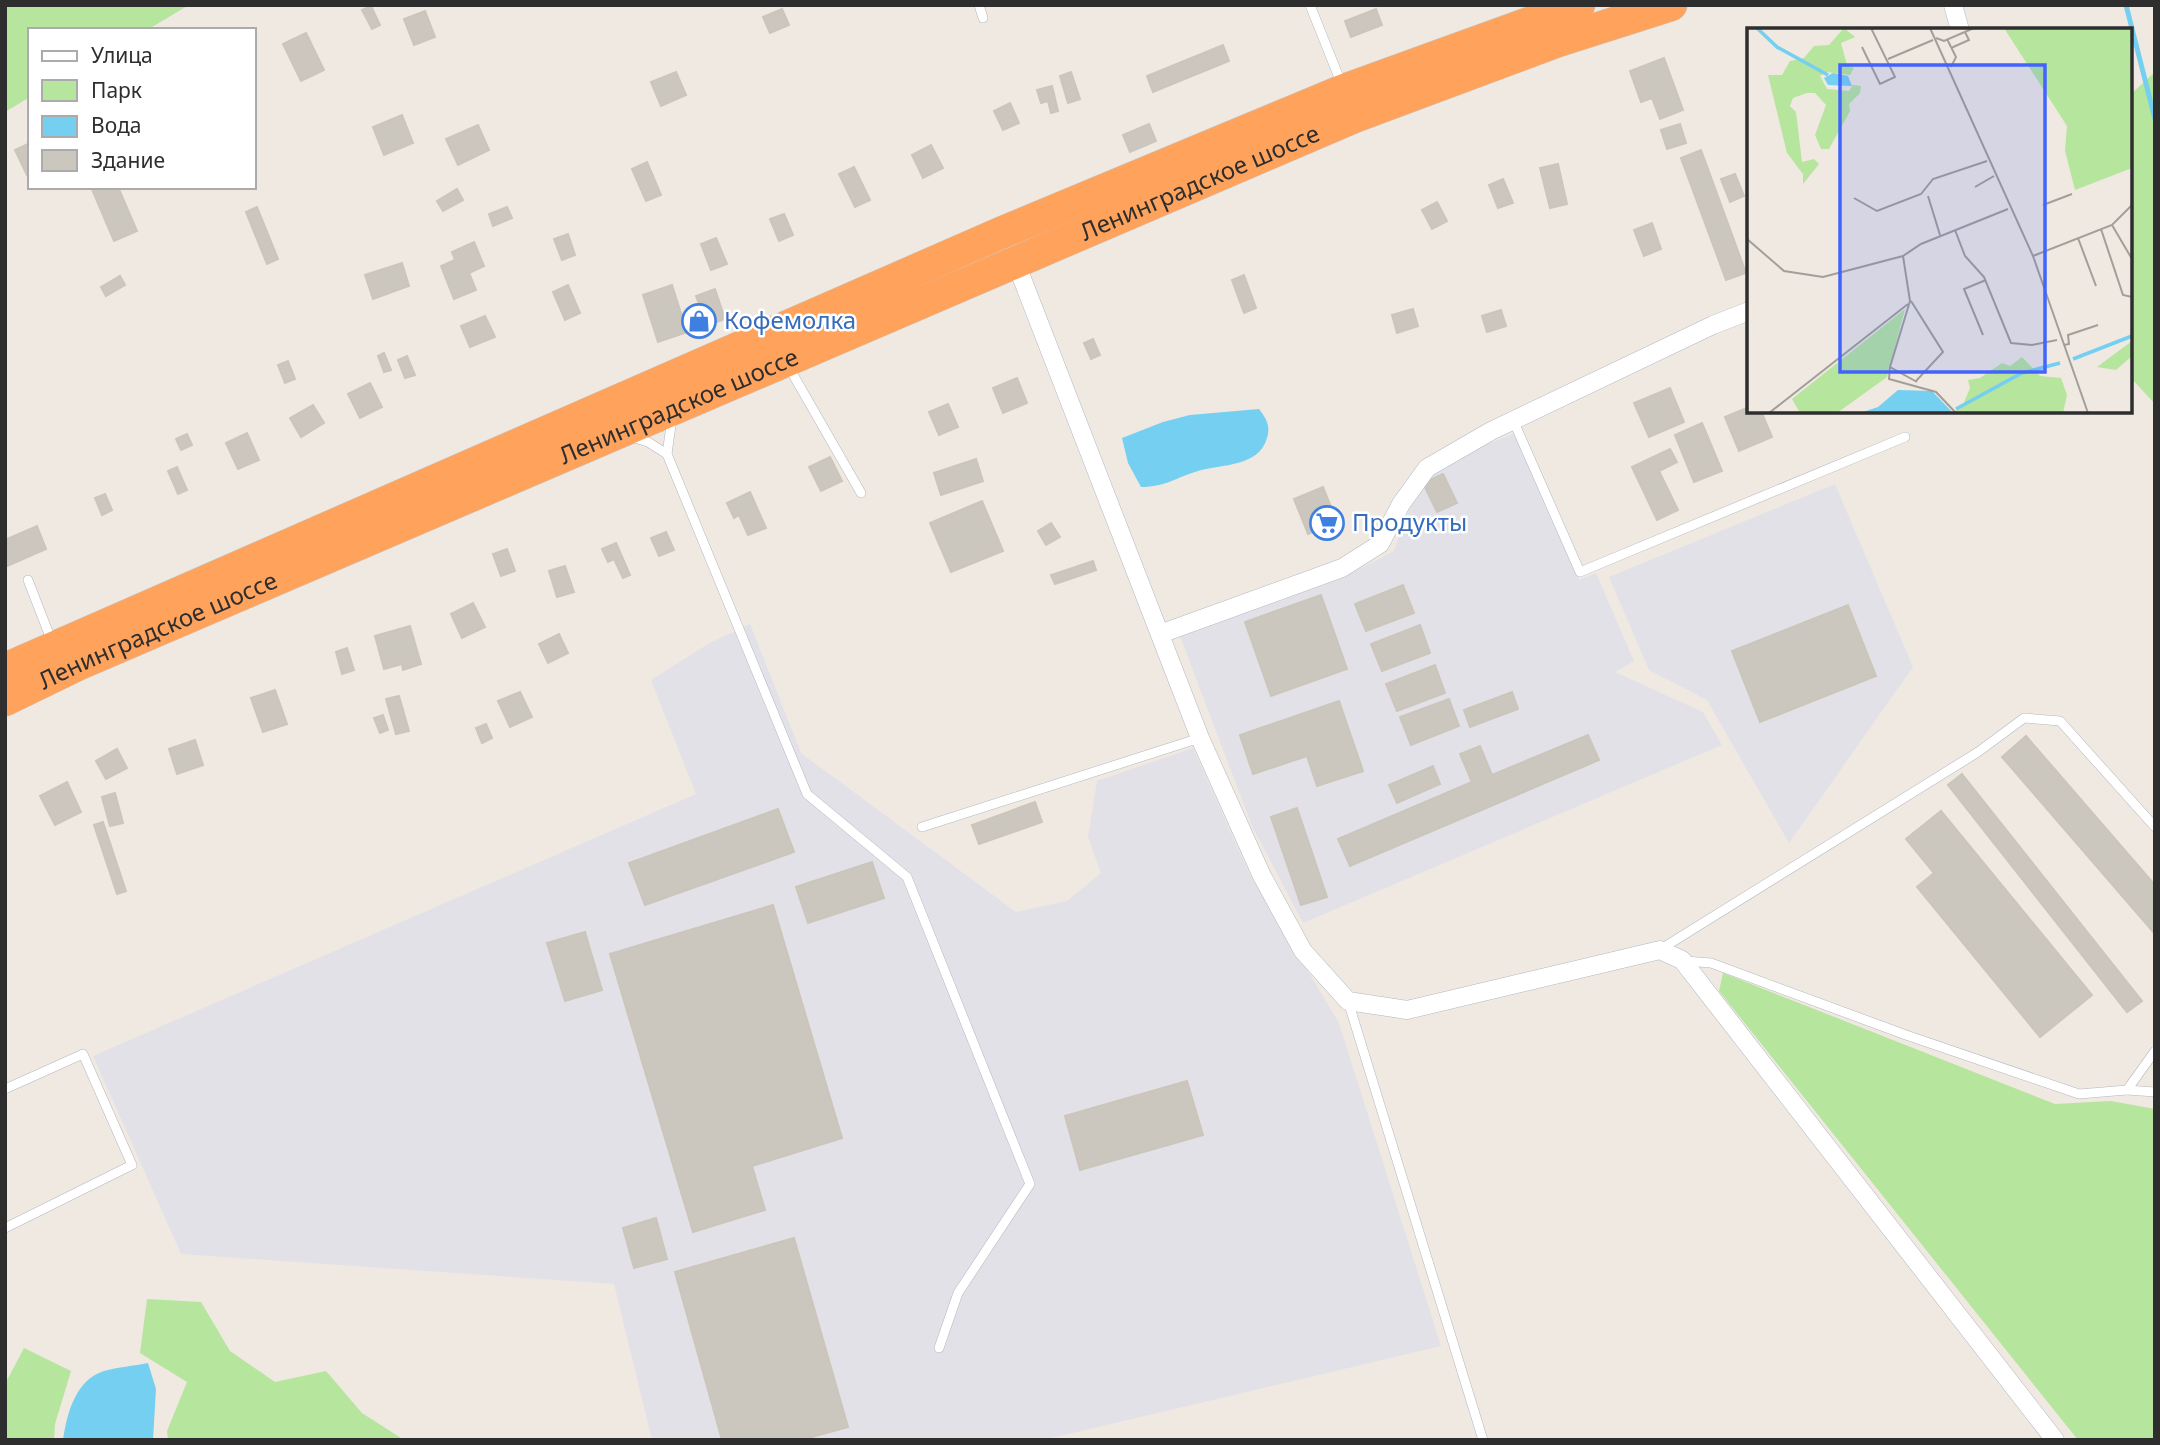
<svg xmlns="http://www.w3.org/2000/svg" width="2160" height="1445" font-family="'Noto Sans',sans-serif">
	<style>
		.industrial { fill: #e3e1e8 }
		.green { fill: #b6e59e }
		.water { fill: #75cff0 }
		.lines { fill: none; stroke-linecap: round; stroke-linejoin: round }
		.stream { stroke: #75cff0; stroke-width: 5 }
		.building { fill: #cbc7bf; stroke: #cbc5ba; stroke-width: 2 }
		.lane-casing { stroke: #b4b7c1; stroke-width: 10 }
		.street-casing { stroke: #b4b7c1; stroke-width: 19 }
		.highway-casing { stroke: #c9c9c9; stroke-width: 33 }
		.lane { stroke: #fff; stroke-width: 9 }
		.street { stroke: #fff; stroke-width: 18 }
		.highway { stroke: #ffa35c; stroke-width: 32 }
		.labels { text-anchor: middle; stroke-width: 5; stroke-linejoin: round; paint-order: stroke }
		.street-label { font-size: 24px; fill: #2e2e2e; stroke: #fff }
		.shop-label { font-size: 24px; fill: #366cbe; stroke: #fff; text-anchor: start }
		.inset-river { fill: none; stroke: #75cff0; stroke-width: 3.5 }
		.inset-road { fill: none; stroke: #a29e99; stroke-width: 2 }
		.view { fill: #4264fb; fill-opacity: 0.15; stroke: #4264fb; stroke-width: 3.5 }
		.inset-edge { fill: none; stroke: #2e2e2e; stroke-width: 3.5 }
	</style>
	<rect width="100%" height="100%" fill="#efe9e1"/>
	<g class="industrial">
		<polygon points="1516,433 1579,580 1596,573 1634,661 1615,672 1703,712 1722,745 1303,923 1252,826 1180,636 1340,579 1394,551 1419,484 1467,452"/>
		<polygon points="1835,484 1913,667 1789,843 1707,700 1649,670 1609,577"/>
		<polygon points="750,624 801,753 1016,912 1067,901 1101,873 1088,837 1097,781 1193,748 1250,875 1339,1023 1441,1346 1043,1440 652,1440 614,1284 181,1254 93,1056 696,794 651,680 708,644"/>
	</g>
	<g class="green">
		<polygon points="5,5 189,5 147,30 30,30 30,97 5,112"/>
		<polygon points="2155,72 2155,404 2130,377 2130,95"/>
		<polygon points="1723,973 2055,1104 2111,1101 2155,1109 2155,1440 2078,1440 1719,991"/>
		<polygon points="147,1299 201,1302 230,1351 275,1382 326,1371 362,1413 404,1440 168,1440 167,1431 187,1382 140,1353"/>
		<polygon points="24,1348 71,1371 55,1424 54,1440 5,1440 5,1384"/>
	</g>
	<g class="water">
		<path d="M1259,409C1266,418 1271,426 1267,438C1259,467 1222,464 1198,471C1177,477 1166,487 1141,487L1128,463L1122,438L1163,422L1190,415Z"/>
		<path d="M148,1363L156,1389L153,1440H63C67,1414 75,1380 104,1371C118,1367 133,1366 148,1363Z"/>
	</g>
	<g class="lines">
		<polyline class="stream" points="2126,5 2155,119"/>
	</g>
	<g class="building">
		<polygon points="371,6 380,25 372,29 362,10"/>
		<polygon points="782,9 789,25 770,33 763,17"/>
		<polygon points="1376,9 1382,25 1351,37 1345,21"/>
		<polygon points="425,11 435,37 414,45 404,19"/>
		<polygon points="306,33 324,70 301,81 283,44"/>
		<polygon points="1223,45 1229,61 1153,92 1147,76"/>
		<polygon points="1664,58 1683,110 1660,119 1652,98 1641,102 1630,71"/>
		<polygon points="676,72 686,95 661,106 651,82"/>
		<polygon points="1071,72 1080,99 1068,103 1060,76"/>
		<polygon points="1052,86 1058,111 1051,113 1048,101 1041,103 1037,90"/>
		<polygon points="1010,103 1019,123 1003,130 994,111"/>
		<polygon points="402,115 413,143 384,155 373,127"/>
		<polygon points="1149,124 1156,141 1130,152 1123,135"/>
		<polygon points="1680,124 1686,143 1667,149 1661,130"/>
		<polygon points="478,125 489,150 458,165 446,139"/>
		<polygon points="30,143 30,173 27,175 15,150"/>
		<polygon points="931,145 943,168 923,178 912,155"/>
		<polygon points="1701,150 1746,273 1726,280 1681,158"/>
		<polygon points="647,162 661,195 646,201 632,169"/>
		<polygon points="1558,164 1567,204 1550,208 1540,168"/>
		<polygon points="854,167 870,200 855,207 839,174"/>
		<polygon points="1735,174 1744,196 1730,202 1721,179"/>
		<polygon points="1503,179 1513,203 1498,208 1489,185"/>
		<polygon points="91,187 118,187 137,231 114,241"/>
		<polygon points="457,189 463,200 443,211 437,201"/>
		<polygon points="1437,202 1447,221 1432,229 1422,210"/>
		<polygon points="257,207 278,259 267,264 246,212"/>
		<polygon points="507,207 512,218 493,226 489,214"/>
		<polygon points="784,214 793,235 779,241 770,219"/>
		<polygon points="1652,223 1661,249 1644,256 1634,230"/>
		<polygon points="568,234 575,255 562,260 554,239"/>
		<polygon points="716,238 727,264 711,270 701,244"/>
		<polygon points="474,242 484,266 469,273 476,290 454,299 441,266 455,260 452,252"/>
		<polygon points="402,263 409,286 373,299 365,275"/>
		<polygon points="1244,275 1256,308 1244,313 1232,280"/>
		<polygon points="120,276 125,285 106,296 101,287"/>
		<polygon points="568,285 580,313 565,320 553,292"/>
		<polygon points="672,285 687,332 658,342 643,295"/>
		<polygon points="715,289 725,319 707,325 696,296"/>
		<polygon points="1413,309 1418,326 1397,333 1392,315"/>
		<polygon points="1501,310 1506,326 1487,332 1482,316"/>
		<polygon points="703,314 707,325 696,329 692,317"/>
		<polygon points="485,316 495,337 470,347 461,326"/>
		<polygon points="1093,339 1100,355 1091,359 1084,343"/>
		<polygon points="384,353 391,370 384,372 378,356"/>
		<polygon points="407,356 415,375 405,378 398,360"/>
		<polygon points="288,361 295,379 285,383 278,365"/>
		<polygon points="1017,378 1027,403 1003,413 993,388"/>
		<polygon points="370,383 382,407 360,418 348,394"/>
		<polygon points="1670,388 1684,422 1649,437 1634,403"/>
		<polygon points="948,404 958,427 939,435 929,412"/>
		<polygon points="313,405 324,423 301,437 290,418"/>
		<polygon points="1749,407 1749,411 1761,411 1772,437 1739,451 1725,417"/>
		<polygon points="1702,423 1722,471 1694,482 1675,435"/>
		<polygon points="247,433 259,460 238,469 226,443"/>
		<polygon points="187,434 192,445 181,450 176,439"/>
		<polygon points="1670,449 1677,462 1659,471 1678,510 1657,520 1632,467"/>
		<polygon points="830,457 842,481 821,491 809,467"/>
		<polygon points="976,459 983,481 941,495 934,473"/>
		<polygon points="177,467 187,490 178,494 168,471"/>
		<polygon points="1443,474 1457,503 1437,512 1423,483"/>
		<polygon points="1323,487 1337,522 1308,534 1294,499"/>
		<polygon points="750,492 766,528 748,535 739,515 734,518 727,503"/>
		<polygon points="105,494 112,510 102,515 95,498"/>
		<polygon points="982,501 1003,551 951,572 930,523"/>
		<polygon points="1051,523 1060,537 1046,545 1038,531"/>
		<polygon points="37,526 46,549 5,567 5,540"/>
		<polygon points="666,532 674,550 659,556 651,538"/>
		<polygon points="616,543 630,575 623,578 614,559 608,562 602,549"/>
		<polygon points="507,549 515,571 501,576 493,554"/>
		<polygon points="1093,561 1096,570 1055,584 1051,575"/>
		<polygon points="565,566 574,592 557,597 549,571"/>
		<polygon points="1403,585 1414,613 1366,631 1355,604"/>
		<polygon points="1321,595 1347,669 1271,696 1245,622"/>
		<polygon points="473,603 485,627 462,638 451,614"/>
		<polygon points="1848,605 1876,676 1760,722 1732,651"/>
		<polygon points="1420,625 1430,653 1382,671 1371,644"/>
		<polygon points="410,626 421,664 403,670 402,664 384,669 375,636"/>
		<polygon points="559,634 568,653 548,663 539,644"/>
		<polygon points="347,648 354,670 342,674 336,652"/>
		<polygon points="1435,665 1445,693 1397,711 1386,684"/>
		<polygon points="275,690 287,724 263,732 251,698"/>
		<polygon points="520,692 532,717 510,727 498,701"/>
		<polygon points="1512,692 1518,709 1470,727 1464,710"/>
		<polygon points="399,696 409,731 396,734 386,699"/>
		<polygon points="1449,699 1459,726 1411,745 1400,717"/>
		<polygon points="1339,701 1363,771 1317,786 1307,756 1253,774 1240,735"/>
		<polygon points="383,715 388,730 380,733 374,718"/>
		<polygon points="486,724 492,738 482,743 476,728"/>
		<polygon points="1588,735 1599,760 1350,866 1338,839 1472,782 1460,754 1480,746 1492,775"/>
		<polygon points="2026,736 2155,885 2155,934 2002,757"/>
		<polygon points="195,740 203,765 177,774 169,749"/>
		<polygon points="117,749 127,768 106,779 96,761"/>
		<polygon points="1433,766 1440,784 1397,803 1389,785"/>
		<polygon points="1962,774 2142,1001 2127,1012 1948,785"/>
		<polygon points="67,782 81,812 55,825 40,796"/>
		<polygon points="115,793 123,823 110,826 102,797"/>
		<polygon points="1035,802 1042,822 979,844 972,825"/>
		<polygon points="1297,808 1327,897 1301,905 1271,817"/>
		<polygon points="778,809 794,852 645,905 629,863"/>
		<polygon points="1941,811 2092,995 2040,1037 1917,887 1934,873 1906,839"/>
		<polygon points="103,822 126,891 117,894 94,825"/>
		<polygon points="872,862 884,898 808,923 796,887"/>
		<polygon points="773,905 842,1138 752,1166 765,1210 693,1232 610,954"/>
		<polygon points="585,932 602,990 565,1001 547,943"/>
		<polygon points="1187,1081 1203,1135 1080,1170 1065,1116"/>
		<polygon points="656,1218 667,1259 634,1268 623,1228"/>
		<polygon points="794,1238 848,1427 801,1440 722,1440 675,1272"/>
	</g>
	<g class="lines">
		<g class="lane-casing">
			<g id="lane">
				<polyline points="979,5 983,18"/>
				<polyline points="1310,5 1342,85"/>
				<polyline points="787,364 861,493"/>
				<polyline points="672,418 667,454 807,794 907,877 1030,1184 958,1293 939,1348"/>
				<polyline points="1513,420 1580,572 1905,437"/>
				<polyline points="631,437 648,442 667,454"/>
				<polyline points="28,580 52,642"/>
				<polyline points="922,827 1200,738"/>
				<polyline points="1661,949 1978,752 2024,718 2060,721 2155,827"/>
				<polyline points="1685,961 1711,963 1906,1035 2079,1094 2127,1090 2155,1051"/>
				<polyline points="1348,1001 1483,1440"/>
				<polyline points="5,1089 83,1054 132,1165 5,1228"/>
				<polyline points="2127,1090 2155,1092"/>
			</g>
		</g>
		<g class="street-casing">
			<g id="street">
				<polyline points="1953,5 1960,30"/>
				<polyline points="1016,263 1200,738 1262,876 1303,951 1348,1001 1407,1010 1660,950 1682,960 2055,1440"/>
				<polyline points="1160,634 1342,568 1380,544 1401,504 1427,468 1491,431 1713,325 1749,311"/>
			</g>
		</g>
		<g class="highway-casing">
			<g id="highway">
				<polyline points="5,669 1003,232 1344,90 1579,5"/>
				<path id="s1" d="M5,700L79,664L1354,117L1558,41L1671,5"/>
			</g>
		</g>
		<use href="#lane" class="lane"/>
		<use href="#street" class="street"/>
		<use href="#highway" class="highway"/>
	</g>
	<defs>
		<g id="shop-ring" transform="scale(1.75)"><circle r="9.5" fill="#fff" stroke="#3f7fe0" stroke-width="1.5"/><path d="M-5-2.5h2.3a2.7 3.5 0 0 1 5.4 0H5L5.5 6h-11ZM-1.5-2.5h3a1.5 2.3 0 0 0-3 0Z" fill="#3f7fe0"/></g>
		<g id="supermarket-ring" transform="scale(1.75)"><circle r="9.5" fill="#fff" stroke="#3f7fe0" stroke-width="1.5"/><path d="M-6-5.5h2.5l.6 2H6L4.5 2H-2.5L-4.4-4H-6ZM-1.5 3.2a1.3 1.3 0 1 0 .1 0ZM3 3.2a1.3 1.3 0 1 0 .1 0Z" fill="#3f7fe0"/></g>
	</defs>
	<g fill-rule="evenodd">
		<use href="#shop-ring" x="699" y="321"/>
		<use href="#supermarket-ring" x="1327" y="523"/>
	</g>
	<g class="labels">
		<g class="street-label">
			<text dy="8" stroke="none"><textPath href="#s1" startOffset="1302">Ленинградское шоссе</textPath></text>
			<text dy="8" stroke="none"><textPath href="#s1" startOffset="735">Ленинградское шоссе</textPath></text>
			<text dy="8" stroke="none"><textPath href="#s1" startOffset="168">Ленинградское шоссе</textPath></text>
		</g>
		<g class="shop-label">
			<text x="724" y="329">Кофемолка</text>
			<text x="1352" y="531">Продукты</text>
		</g>
	</g>
	<g transform="translate(1747 28)">
		<rect width="385" height="385" fill="#efe9e1"/>
		<path d="M97,0L108,9L94,15L100,37L107,40L103,47L80,44L73,48L80,61L102,63L106,57L114,58L113,65L102,76L103,83L82,121H74L68,107L79,77L68,65H60L46,70L43,78L49,84L55,134L67,131L72,136L56,156V146L40,125L21,47H35L43,33L57,30L67,18L82,17ZM257,0H385V140L328,162L318,123L320,98ZM158,281L140,349L90,385H53L45,371ZM385,313V328L369,342L350,339ZM275,329L293,348L314,350L320,367L316,385H206L216,377L223,360L221,352L233,350L255,335L263,338Z" fill="#b6e59e"/>
		<path d="M86,45L101,48L105,58L81,57L77,50ZM151,362L185,363L206,385H113L131,379Z" fill="#75cff0"/>
		<path class="inset-river" d="M10,0L30,19L81,47M326,331L385,308M209,381L275,345L313,335"/>
		<path class="inset-road" d="M183,0L286,228L341,385M189,10L197,13L227,0M200,11L209,29L204,39M115,19L133,56L148,49L124,0M204,20L222,12L218,4M141,31L186,12M228,159L247,148M181,168L193,207M107,170L130,183L174,166L186,151L240,133M296,177L325,166M365,197L385,231M354,201L376,267L385,269M208,202L218,228L237,249L264,315L285,317L310,312M331,210L349,258M0,211L37,243L76,249L156,228M286,228L365,197L385,177M164,273L196,324L169,353M236,307L217,261L239,252M317,317L322,316L321,307L351,297M143,339L142,351L189,364L209,385M170,354L143,339L163,273L156,228L174,216L261,181M22,385L161,276"/>
		<path class="view" d="M93,37H298V344H93Z"/>
		<rect width="385" height="385" class="inset-edge"/>
	</g>
	<rect width="2160" height="1445" fill="none" stroke="#2e2e2e" stroke-width="14"/>
	<rect x="28" y="28" width="228" height="161" fill="#ffffff" stroke="#ababab" stroke-width="2"/>
	<rect x="42" y="51" width="35" height="10" fill="#ffffff" stroke="#ababab" stroke-width="2"/>
	<text x="91" y="63" font-size="21" fill="#2e2e2e">Улица</text>
	<rect x="42" y="80" width="35" height="21" fill="#b6e59e" stroke="#ababab" stroke-width="2"/>
	<text x="91" y="98" font-size="21" fill="#2e2e2e">Парк</text>
	<rect x="42" y="116" width="35" height="21" fill="#75cff0" stroke="#ababab" stroke-width="2"/>
	<text x="91" y="133" font-size="21" fill="#2e2e2e">Вода</text>
	<rect x="42" y="150" width="35" height="21" fill="#cbc7bf" stroke="#ababab" stroke-width="2"/>
	<text x="91" y="168" font-size="21" fill="#2e2e2e">Здание</text>
</svg>
